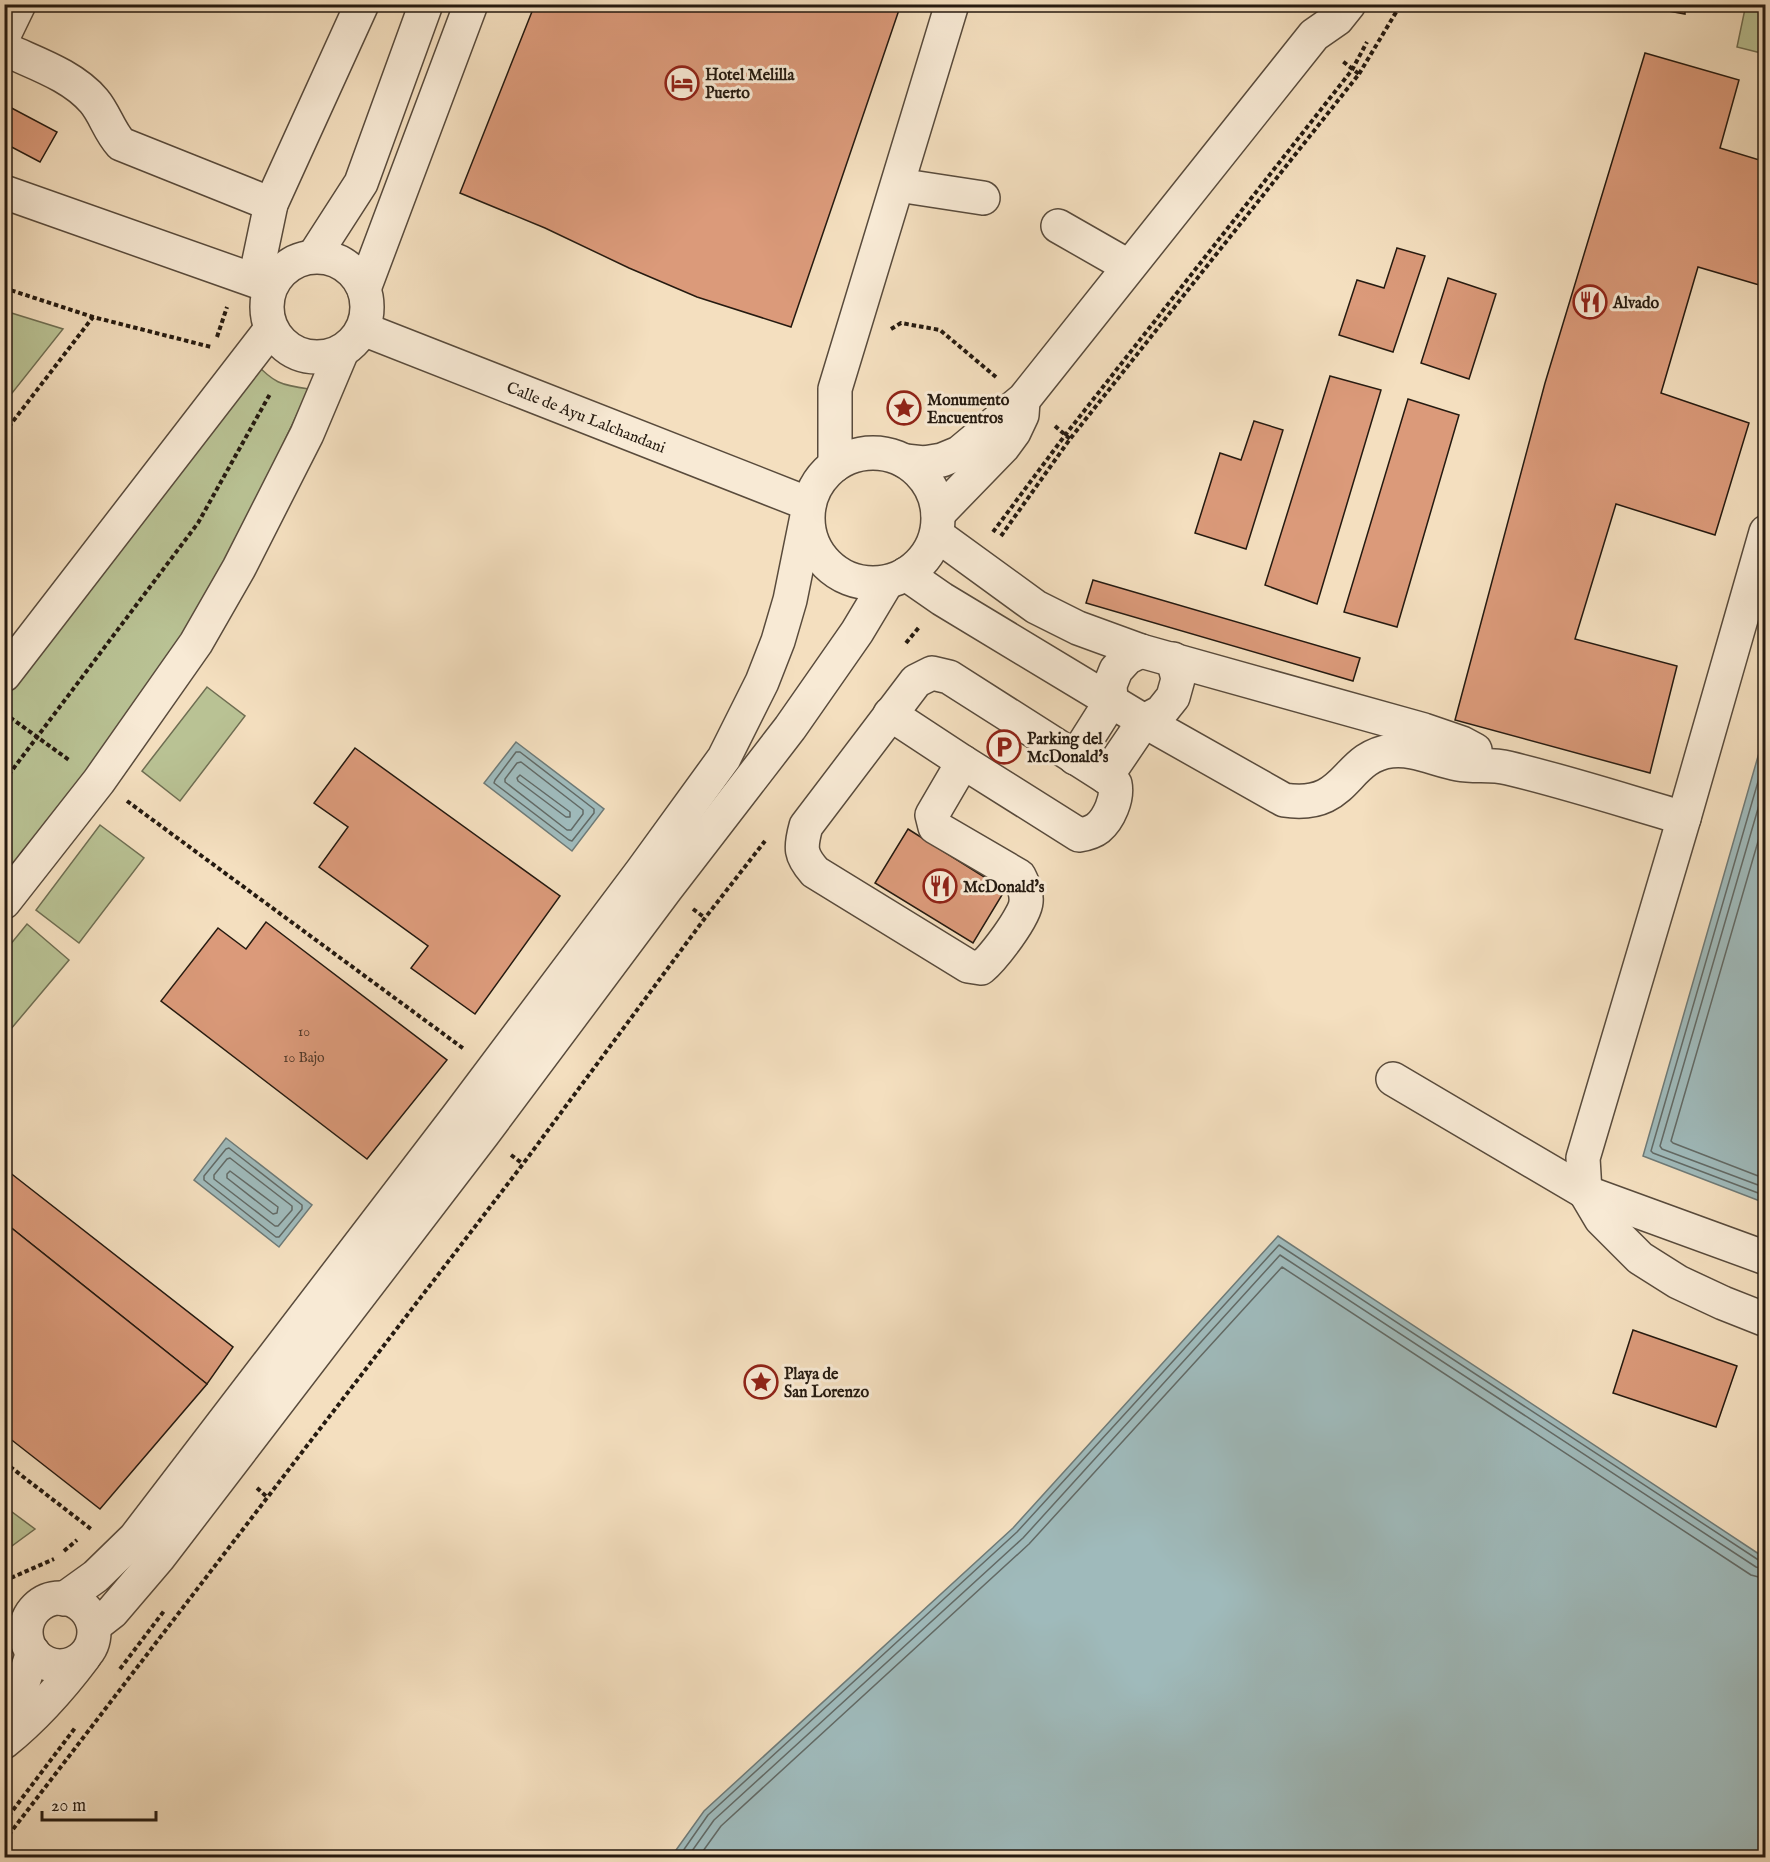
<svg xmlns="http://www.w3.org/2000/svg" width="1770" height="1862" font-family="'IM FELL English',serif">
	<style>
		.green { fill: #b9c294; stroke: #6f6e52; stroke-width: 1.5 }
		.water { fill: #9fbabb; stroke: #6e7a77; stroke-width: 1.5 }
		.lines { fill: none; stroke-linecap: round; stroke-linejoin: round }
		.shore { stroke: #626a66; stroke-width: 1.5 }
		.building { fill: #db9a7a; stroke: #251a10; stroke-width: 1.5 }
		.minor-casing { stroke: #594b3c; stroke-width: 36 }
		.path { stroke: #251a10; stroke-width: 4; stroke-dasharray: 4.5 3; stroke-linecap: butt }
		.minor { stroke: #f8ead5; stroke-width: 33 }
		.labels { text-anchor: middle; stroke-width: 6; stroke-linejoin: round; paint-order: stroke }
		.number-label { font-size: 14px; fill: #523a2a }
		.poi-label { font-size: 16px; font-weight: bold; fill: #251a10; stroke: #f8ead5; text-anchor: start }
		.street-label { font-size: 16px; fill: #251a10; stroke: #f8ead5 }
	</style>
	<rect width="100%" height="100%" fill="#f4dfbf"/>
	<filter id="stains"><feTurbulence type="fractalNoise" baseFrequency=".00333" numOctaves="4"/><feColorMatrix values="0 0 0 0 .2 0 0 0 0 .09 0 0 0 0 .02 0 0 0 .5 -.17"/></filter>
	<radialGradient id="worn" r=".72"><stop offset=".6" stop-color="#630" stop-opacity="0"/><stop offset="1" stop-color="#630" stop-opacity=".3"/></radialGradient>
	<g class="green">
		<polygon points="1746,4 1765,5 1765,54 1737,47"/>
		<polygon points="5,311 63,329 5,402 4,311"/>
		<path d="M253,361C274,383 280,385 309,389L211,596L98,758L5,875L4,700L211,429Z"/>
		<polygon points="207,687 245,716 180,801 142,771"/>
		<polygon points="100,825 144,858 79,943 36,910"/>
		<polygon points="27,924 69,960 5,1036 5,951"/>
		<polygon points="4,1506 35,1529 5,1551 4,1551"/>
	</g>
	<g class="water">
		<polygon points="1765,732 1766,1203 1765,1203 1643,1156"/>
		<polygon points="516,742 604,809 572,851 484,783"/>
		<polygon points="226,1138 312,1205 279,1247 194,1180"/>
		<polygon points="1278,1236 1765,1558 1765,1857 671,1857 704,1811 1013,1528"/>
	</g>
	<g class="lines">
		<g class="shore">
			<polygon points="516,752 520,752 594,809 594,813 572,841 569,840 494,783 495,780"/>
			<polyline points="1766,754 1651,1151 1653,1153 1766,1196"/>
			<polygon points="521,762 583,810 583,814 571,830 567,830 505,782 505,779 517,763"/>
			<polygon points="520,775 570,812 570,817 566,817 518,781 517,778"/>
			<polyline points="1766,781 1660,1146 1662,1149 1766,1188"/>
			<polyline points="1766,814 1671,1141 1673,1143 1766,1179"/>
			<polygon points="229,1148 302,1205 302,1209 279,1237 276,1237 204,1180 204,1176 226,1149"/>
			<polygon points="230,1158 292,1206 292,1210 278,1226 275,1226 214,1179 214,1175 227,1159"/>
			<polygon points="230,1171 278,1207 277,1213 273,1214 227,1178 227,1174"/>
			<polyline points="678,1858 708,1815 1017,1532 1279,1245 1760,1561 1766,1562"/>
			<polyline points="687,1858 714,1820 1023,1538 1280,1255 1756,1567 1766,1570"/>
			<polyline points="698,1858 721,1826 1029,1544 1282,1267 1751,1575 1766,1579"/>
		</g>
	</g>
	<g class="building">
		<polygon points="535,4 901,4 791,327 697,297 629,268 545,228 460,193"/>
		<polygon points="1631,4 1685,4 1685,14"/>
		<polygon points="1645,53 1739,80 1720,148 1766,162 1766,287 1698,267 1661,393 1749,423 1715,535 1616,504 1575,639 1677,666 1650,773 1455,720 1545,383"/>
		<polygon points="4,104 57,132 40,162 4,143"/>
		<polygon points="1397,248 1425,256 1393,352 1339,335 1357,280 1384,288"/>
		<polygon points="1448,278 1496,294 1469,379 1421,363"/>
		<polygon points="1330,376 1381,390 1317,604 1265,585"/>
		<polygon points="1408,399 1459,415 1397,627 1344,612"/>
		<polygon points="1254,421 1283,430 1246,549 1195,533 1220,453 1241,460"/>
		<polygon points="1093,580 1360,658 1353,681 1086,603"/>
		<polygon points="355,748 560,896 475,1014 411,968 428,946 319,867 348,827 314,803"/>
		<polygon points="908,829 1005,890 973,943 875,883"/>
		<polygon points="266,922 447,1060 367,1159 161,1001 218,928 246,949"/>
		<polygon points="4,1168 233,1347 207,1384 4,1222"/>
		<polygon points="4,1222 207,1384 100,1509 4,1434"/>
		<polygon points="1633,1330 1737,1366 1716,1427 1613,1393"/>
	</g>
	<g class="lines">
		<g class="minor-casing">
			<g id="minor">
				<polyline points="4,35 19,4"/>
				<path d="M4,46L9,51C37,64 73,76 94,101C105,114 109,131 121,144L271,204"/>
				<polyline points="898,185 983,198"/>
				<polyline points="4,192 270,286"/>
				<polyline points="1058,226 1128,266"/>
				<polyline points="314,256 361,183 426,4"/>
				<circle cx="317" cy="307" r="50"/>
				<polyline points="255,280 271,204 362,4"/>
				<polyline points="364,289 471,4"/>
				<path id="s1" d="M363,329L809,504"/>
				<circle cx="873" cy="518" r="65"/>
				<polyline points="905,461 924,463 942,460 959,453 1024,399 1314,35 1337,19 1349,4"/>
				<polyline points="835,465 835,389 952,4"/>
				<polyline points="938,514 1003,447 1014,432 1022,415 1023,401"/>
				<polyline points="1766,532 1684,818 1583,1158 1585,1192 1601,1219 1640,1258 1678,1282 1723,1303 1766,1320"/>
				<polyline points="937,535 1036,607 1078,628 1141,651 1424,730 1462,743 1475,750"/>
				<path d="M906,574L942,599L1144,721L1284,800C1349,810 1343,757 1391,751C1413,748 1436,760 1458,764C1474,767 1492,764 1508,768C1567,782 1625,801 1684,818"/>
				<path d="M932,673L949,677L1106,777L1115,784C1118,798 1109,819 1098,828C1093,832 1085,834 1079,835L963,762L932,815L935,827L1019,876C1023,884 1027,892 1026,902C1025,917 993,958 981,968L968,966L815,872C800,855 800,848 806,826L916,681Z"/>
				<polyline points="4,675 271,329"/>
				<polyline points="890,714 963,762"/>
				<polyline points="1075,758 1111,701 1110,685 1116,670 1127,658 1141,651"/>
				<polyline points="1106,777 1144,721 1161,712 1173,697 1178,679 1173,659"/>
				<polyline points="4,902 99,781 196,643 239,568 307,434 342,351"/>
				<polyline points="1393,1079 1585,1192 1766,1258"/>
				<circle cx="60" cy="1632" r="34"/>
				<polyline points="64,1599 96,1576 135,1538 458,1116 642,871 724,758 762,682 778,641 790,600 807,516"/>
				<polyline points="94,1626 112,1612 159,1557 483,1134 666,889 790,728 857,632 887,582"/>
				<polyline points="4,1730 16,1704 33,1652"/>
				<path d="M4,1742C35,1717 60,1689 84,1657"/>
			</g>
		</g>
		<g class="path">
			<polyline points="1359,74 1401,4"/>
			<polyline points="4,288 93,317 211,347"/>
			<polyline points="891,329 901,323 940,330 996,377"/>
			<polyline points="217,337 227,307"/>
			<polyline points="1055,426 1070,439"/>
			<polyline points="4,433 93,317"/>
			<polyline points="993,532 1066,434 1352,70 1367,42"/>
			<polyline points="1001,536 1070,439 1359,74 1341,60"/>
			<polyline points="906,643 920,626"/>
			<polyline points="4,713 69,760"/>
			<polyline points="4,781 198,523 270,394"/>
			<polyline points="127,801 464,1049"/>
			<polyline points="693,909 705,918"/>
			<polyline points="511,1155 523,1164"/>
			<polyline points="4,1462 91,1529"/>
			<polyline points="257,1488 267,1497"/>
			<polyline points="64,1551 77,1540"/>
			<polyline points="4,1581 54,1559"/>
			<polyline points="120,1669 164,1611"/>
			<polyline points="4,1822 75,1728"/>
			<polyline points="4,1841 523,1164 705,918 765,841"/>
		</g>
		<use href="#minor" class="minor"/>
	</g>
	<defs>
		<g id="hotel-ring" transform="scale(1.725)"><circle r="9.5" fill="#f8ead5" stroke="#8f2418" stroke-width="1.5"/><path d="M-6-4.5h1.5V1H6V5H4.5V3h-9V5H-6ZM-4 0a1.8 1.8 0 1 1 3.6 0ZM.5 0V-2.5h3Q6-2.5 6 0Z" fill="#8f2418"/></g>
		<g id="restaurant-ring" transform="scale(1.725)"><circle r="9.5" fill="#f8ead5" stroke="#8f2418" stroke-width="1.5"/><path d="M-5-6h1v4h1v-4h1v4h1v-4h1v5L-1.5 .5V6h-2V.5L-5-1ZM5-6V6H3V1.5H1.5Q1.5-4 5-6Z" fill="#8f2418"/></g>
		<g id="sight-ring" transform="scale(1.725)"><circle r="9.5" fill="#f8ead5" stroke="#8f2418" stroke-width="1.5"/><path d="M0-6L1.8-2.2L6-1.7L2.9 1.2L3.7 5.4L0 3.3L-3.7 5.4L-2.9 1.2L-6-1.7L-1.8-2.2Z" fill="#8f2418"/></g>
		<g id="parking-ring" transform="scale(1.725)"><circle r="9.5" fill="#f8ead5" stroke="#8f2418" stroke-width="1.5"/><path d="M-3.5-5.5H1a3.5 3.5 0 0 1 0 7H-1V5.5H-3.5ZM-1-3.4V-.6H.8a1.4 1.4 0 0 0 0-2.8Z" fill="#8f2418"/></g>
	</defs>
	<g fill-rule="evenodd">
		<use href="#hotel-ring" x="682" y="83"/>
		<use href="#restaurant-ring" x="1590" y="302"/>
		<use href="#sight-ring" x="904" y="408"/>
		<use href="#parking-ring" x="1004" y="747"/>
		<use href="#restaurant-ring" x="940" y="886"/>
		<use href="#sight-ring" x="761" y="1382"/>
	</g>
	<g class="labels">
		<g class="number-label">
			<text x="304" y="1036">10</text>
			<text x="304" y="1062">10 Bajo</text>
		</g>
		<g class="poi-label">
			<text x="705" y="80">Hotel Melilla<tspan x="705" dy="18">Puerto</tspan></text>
			<text x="1613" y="308">Alvado</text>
			<text x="927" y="405">Monumento<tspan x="927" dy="18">Encuentros</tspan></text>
			<text x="1027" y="744">Parking del<tspan x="1027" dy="18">McDonald's</tspan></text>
			<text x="963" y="892">McDonald's</text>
			<text x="784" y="1379">Playa de<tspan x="784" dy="18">San Lorenzo</tspan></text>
		</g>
		<g class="street-label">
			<text dy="6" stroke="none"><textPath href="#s1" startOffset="240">Calle de Ayu Lalchandani</textPath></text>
		</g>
	</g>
	<rect width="1770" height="1862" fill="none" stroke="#f4dfbf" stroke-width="24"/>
	<rect x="6" y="6" width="1758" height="1850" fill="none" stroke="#251a10" stroke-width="3"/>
	<rect x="12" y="12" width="1746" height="1838" fill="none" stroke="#251a10" stroke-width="1.5"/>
	<path d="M42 1811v9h114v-9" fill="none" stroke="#251a10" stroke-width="3"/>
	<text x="51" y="1811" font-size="18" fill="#251a10" stroke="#f8ead5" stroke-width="4.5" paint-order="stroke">20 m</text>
	<rect width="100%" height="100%" filter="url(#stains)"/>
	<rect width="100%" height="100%" fill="url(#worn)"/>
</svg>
